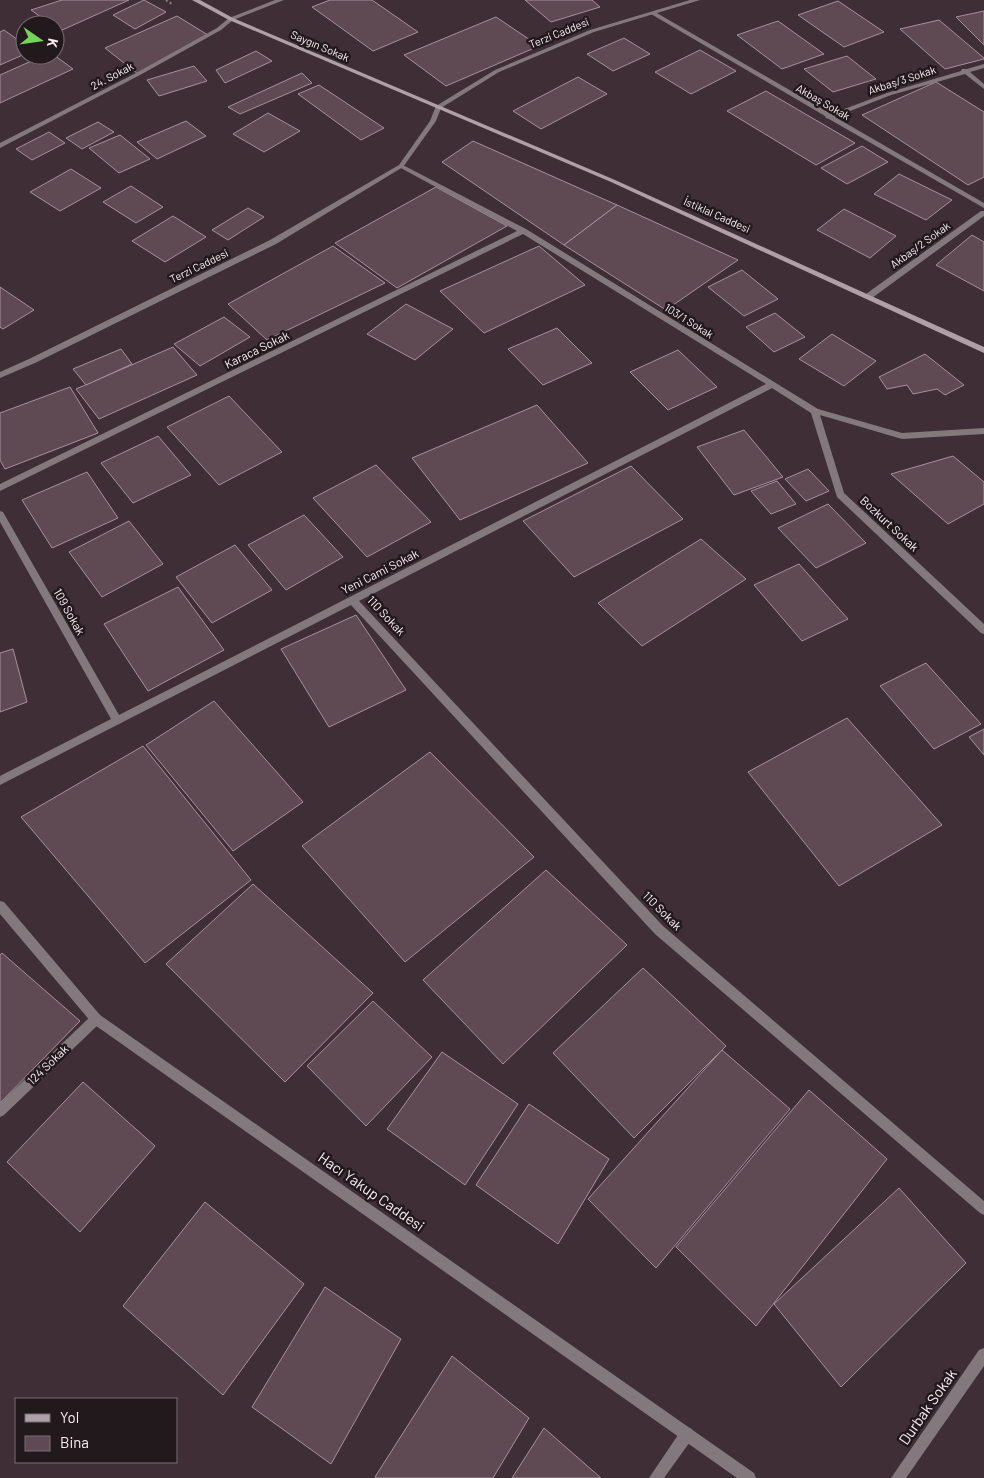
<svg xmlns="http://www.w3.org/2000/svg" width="984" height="1478" font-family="Barlow,sans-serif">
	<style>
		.building { fill: #5f4a54; stroke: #a7909b }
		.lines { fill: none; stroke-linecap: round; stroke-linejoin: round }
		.path { stroke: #84747c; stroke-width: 2.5; stroke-dasharray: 2 2.5; stroke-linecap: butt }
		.minor { fill: #83797d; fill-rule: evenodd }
		.tertiary { fill: #83797d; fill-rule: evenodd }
		.secondary { fill: #af9fa6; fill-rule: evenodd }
		.labels { text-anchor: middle; stroke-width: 5; stroke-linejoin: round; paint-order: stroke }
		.far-street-label { font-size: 11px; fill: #fbeff4; stroke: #22191d }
		.street-label { font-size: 12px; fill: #fbeff4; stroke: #22191d }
		.near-street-label { font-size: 15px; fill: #fbeff4; stroke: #22191d }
	</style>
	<rect width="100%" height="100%" fill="#402e37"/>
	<g class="building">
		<polygon points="62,0 129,0 60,31 55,27 55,25 52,25 31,10"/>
		<polygon points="144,0 166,12 135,29 113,15"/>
		<polygon points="330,0 372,0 418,32 373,51 312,7"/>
		<polygon points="525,0 592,0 600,7 551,22"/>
		<polygon points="838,1 884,32 844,47 798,15"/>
		<polygon points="984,11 984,45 956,17"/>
		<polygon points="177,16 208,35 138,74 105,48"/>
		<polygon points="496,17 539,46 446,86 404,55"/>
		<polygon points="939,20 984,58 984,59 945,69 900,29"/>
		<polygon points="778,21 824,54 782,69 737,35"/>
		<polygon points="4,30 25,45 25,54 0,65 0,32"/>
		<polygon points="624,38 650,54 613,71 587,54"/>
		<polygon points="700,50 736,71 691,94 655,72"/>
		<polygon points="256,51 272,61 225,83 216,70"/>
		<polygon points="45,55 54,55 73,69 0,103 0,75"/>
		<polygon points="847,56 876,79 833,92 804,69"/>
		<polygon points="194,66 207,81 159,96 147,80"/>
		<polygon points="302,73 312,83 240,114 228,107"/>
		<polygon points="578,77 607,94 541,129 513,111"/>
		<polygon points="936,82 984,112 984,177 968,185 862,115"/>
		<polygon points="319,85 384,128 361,140 298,94"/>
		<polygon points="766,91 855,143 816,165 727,111"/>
		<polygon points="268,113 300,131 264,152 233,134"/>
		<polygon points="186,121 206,136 157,159 137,142"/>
		<polygon points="98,122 114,132 82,149 66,138"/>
		<polygon points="49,132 65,143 32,160 16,149"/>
		<polygon points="120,135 150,159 119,173 89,148"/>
		<polygon points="473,141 617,205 564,245 442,162"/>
		<polygon points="862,146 888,162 847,184 821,168"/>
		<polygon points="71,169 101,188 60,211 30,192"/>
		<polygon points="899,174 952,200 926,220 874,194"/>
		<polygon points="131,186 163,207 136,223 103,202"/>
		<polygon points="436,187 507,226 397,288 335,243"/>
		<polygon points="617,205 738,260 666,310 564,245"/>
		<polygon points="248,208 264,217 228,240 212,230"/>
		<polygon points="844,209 896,236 870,258 817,230"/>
		<polygon points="173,216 206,237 165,262 132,241"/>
		<polygon points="972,235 984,242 984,291 936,265"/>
		<polygon points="333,246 385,283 267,340 228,304"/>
		<polygon points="539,246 585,285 484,333 440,291"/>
		<polygon points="742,270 778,299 744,316 708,287"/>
		<polygon points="0,287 34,310 3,329 0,327"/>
		<polygon points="406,304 453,329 415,360 367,334"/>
		<polygon points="775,313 805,337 774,352 746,327"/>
		<polygon points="224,317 250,337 200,366 174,344"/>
		<polygon points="557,328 592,363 543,385 508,349"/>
		<polygon points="832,334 876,361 844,386 799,359"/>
		<polygon points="173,347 197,375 99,419 76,389"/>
		<polygon points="121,349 132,364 86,385 73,369"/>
		<polygon points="678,350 717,387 668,410 630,372"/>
		<polygon points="925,354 964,385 945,395 937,389 913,394 907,385 887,389 879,377"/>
		<polygon points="70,387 98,433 5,469 0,460 0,413"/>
		<polygon points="229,396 282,452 219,485 167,427"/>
		<polygon points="537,405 588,463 460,520 412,458"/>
		<polygon points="744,430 783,477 734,495 697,447"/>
		<polygon points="158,436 191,475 133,503 101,463"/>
		<polygon points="953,456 984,482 984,504 948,524 891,474"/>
		<polygon points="376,465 431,522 367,557 313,498"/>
		<polygon points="631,466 683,519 574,577 523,521"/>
		<polygon points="808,469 829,491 806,501 785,479"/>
		<polygon points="87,472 118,518 52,548 22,500"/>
		<polygon points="777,481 796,504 771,514 751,491"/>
		<polygon points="828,504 866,543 816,568 778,528"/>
		<polygon points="304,515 343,557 286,590 248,545"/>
		<polygon points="129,521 163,564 102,597 69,552"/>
		<polygon points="701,539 746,579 642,646 598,603"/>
		<polygon points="235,545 272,590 212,623 176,577"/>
		<polygon points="799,564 848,619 802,641 754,585"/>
		<polygon points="178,587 224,650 148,691 104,624"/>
		<polygon points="356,615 406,690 329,727 281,649"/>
		<polygon points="13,649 27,702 0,712 0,653"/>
		<polygon points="926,663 981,724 934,749 880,686"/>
		<polygon points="214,701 303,802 233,851 146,745"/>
		<polygon points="847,718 942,825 839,886 748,772"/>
		<polygon points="984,729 984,755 969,737"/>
		<polygon points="143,746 251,880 145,963 21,817"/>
		<polygon points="430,752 534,857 405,962 302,846"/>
		<polygon points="546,870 627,945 503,1064 423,980"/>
		<polygon points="253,884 373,993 285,1082 166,964"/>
		<polygon points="2,953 80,1021 0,1103 0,955"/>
		<polygon points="643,968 726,1046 634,1138 553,1053"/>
		<polygon points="373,1001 432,1057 366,1126 307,1066"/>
		<polygon points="722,1050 790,1109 656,1268 588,1199"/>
		<polygon points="442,1052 518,1104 465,1185 387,1129"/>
		<polygon points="83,1082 155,1146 80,1232 7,1162"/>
		<polygon points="809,1090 887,1159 756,1326 676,1247"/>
		<polygon points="529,1104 609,1159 558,1244 476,1185"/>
		<polygon points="899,1188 966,1263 841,1387 774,1304"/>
		<polygon points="205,1202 304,1284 223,1395 123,1306"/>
		<polygon points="325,1287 401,1339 331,1464 252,1407"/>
		<polygon points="452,1356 529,1418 493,1478 377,1478 375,1477"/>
		<polygon points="544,1428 601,1478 512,1478"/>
	</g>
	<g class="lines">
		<polyline class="path" points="166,0 172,4"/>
		<g class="minor">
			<polygon points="275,0 284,0 233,20 221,30 140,75 0,148 0,143 136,73 217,28 229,18"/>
			<polygon points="651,12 655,12 831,114 887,93 961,71 962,69 967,69 984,64 984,68 970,72 984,84 984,89 965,74 891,95 835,117 984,203 984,208 829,119 826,118 825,116 651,14"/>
			<polygon points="401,164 526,229 818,409 902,433 984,428 984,434 902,439 820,415 844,493 984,624 984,634 981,633 837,497 811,413 772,388 359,601 663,926 984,1201 984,1215 980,1213 655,934 351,605 0,785 0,776 111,719 0,522 0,511 3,512 119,715 766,384 523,234 0,491 0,484 517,231 399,167 398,166"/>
			<polygon points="981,211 984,211 984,216 872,298 866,298 866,294"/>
			<polygon points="96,1013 100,1015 102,1019 100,1023 4,1115 0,1117 0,1103 92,1015"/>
			<polygon points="984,1348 984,1366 906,1478 891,1478 979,1350"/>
			<polygon points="687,1427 692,1429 694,1434 692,1439 664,1478 649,1478 682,1429"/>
		</g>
		<g class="tertiary">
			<polygon points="690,0 700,0 594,32 499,72 441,108 436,121 403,167 276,244 35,363 0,378 0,372 29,359 270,240 399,165 430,121 436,106 495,70 590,30"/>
			<polygon points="0,901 4,902 100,1015 754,1473 756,1478 737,1478 92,1023 0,914"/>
		</g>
		<polygon class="secondary" points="192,0 200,0 233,18 615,180 984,347 984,353 611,182 229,20"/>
	</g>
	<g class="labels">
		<g class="far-street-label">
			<text transform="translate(559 33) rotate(-22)" y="4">Terzi Caddesi</text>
			<text transform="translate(320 46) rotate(23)" y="4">Saygın Sokak</text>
			<text transform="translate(112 76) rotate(-28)" y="4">24. Sokak</text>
			<text transform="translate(902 80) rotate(-18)" y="4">Akbaş/3 Sokak</text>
			<text transform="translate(823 102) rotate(30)" y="4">Akbaş Sokak</text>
			<text transform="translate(717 215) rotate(24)" y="4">İstiklal Caddesi</text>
			<text transform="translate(920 245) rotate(-36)" y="4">Akbaş/2 Sokak</text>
			<text transform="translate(199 266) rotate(-26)" y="4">Terzi Caddesi</text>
			<text transform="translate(689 321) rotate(32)" y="4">103/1 Sokak</text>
		</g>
		<g class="street-label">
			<text transform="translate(257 350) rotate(-26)" y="4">Karaca Sokak</text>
			<text transform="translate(889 524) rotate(43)" y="4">Bozkurt Sokak</text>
			<text transform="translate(380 572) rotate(-27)" y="4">Yeni Cami Sokak</text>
			<text transform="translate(69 612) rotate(61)" y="4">109 Sokak</text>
			<text transform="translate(386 616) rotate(47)" y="4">110 Sokak</text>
			<text transform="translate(662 911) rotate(45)" y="4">110 Sokak</text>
			<text transform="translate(48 1065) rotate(-44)" y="4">124 Sokak</text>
		</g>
		<g class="near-street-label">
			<text transform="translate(371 1192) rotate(35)" y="5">Hacı Yakup Caddesi</text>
			<text transform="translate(928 1407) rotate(-55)" y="5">Durbak Sokak</text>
		</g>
	</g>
	<rect x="15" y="1398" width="162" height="65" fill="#22191d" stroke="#796f73"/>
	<rect x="25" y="1414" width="25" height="8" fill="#af9fa6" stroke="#796f73"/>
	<text x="60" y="1423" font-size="15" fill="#fbeff4">Yol</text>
	<rect x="25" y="1436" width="25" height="15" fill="#5f4a54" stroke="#796f73"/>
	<text x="60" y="1448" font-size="15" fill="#fbeff4">Bina</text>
	<g transform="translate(40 40) rotate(103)"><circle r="24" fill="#22191d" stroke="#796f73"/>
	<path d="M0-4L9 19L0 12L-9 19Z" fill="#77d259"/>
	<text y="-8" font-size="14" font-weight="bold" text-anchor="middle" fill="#fbeff4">K</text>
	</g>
</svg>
